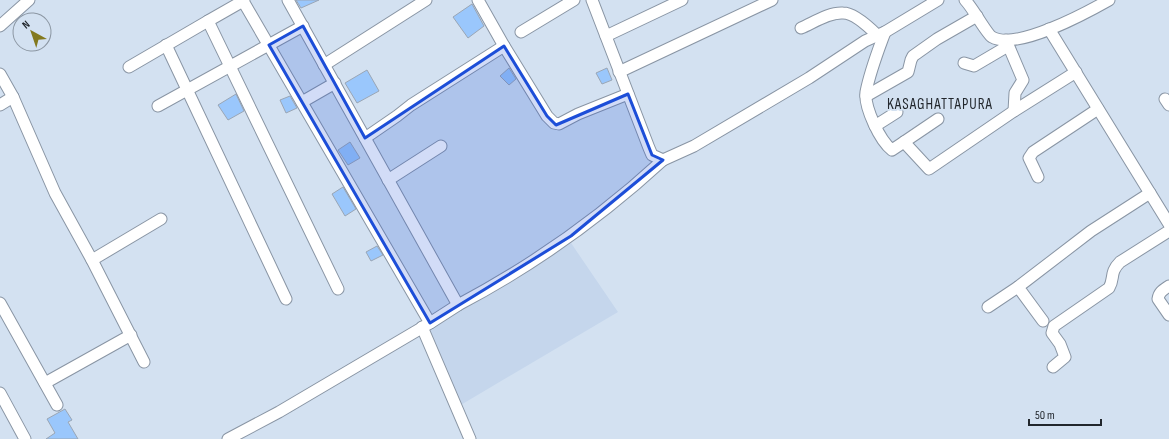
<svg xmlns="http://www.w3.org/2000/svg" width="1169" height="439" font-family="'Sofia Sans Condensed',sans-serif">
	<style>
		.built { fill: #c5d6ec }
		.building { fill: #9ac7fc; stroke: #9aa6b5 }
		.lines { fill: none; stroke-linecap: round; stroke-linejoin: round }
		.minor-casing { stroke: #8995a4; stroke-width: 13 }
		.minor { stroke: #fff; stroke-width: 11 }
		.marked { fill: #1d4ed8; fill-opacity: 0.2; stroke: #1d4ed8; stroke-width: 3; stroke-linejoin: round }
		.labels { text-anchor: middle; stroke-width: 4; stroke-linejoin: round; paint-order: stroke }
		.quarter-label { font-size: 15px; letter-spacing: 1px; fill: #22272d; stroke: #d3e1f1 }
	</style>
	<rect width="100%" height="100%" fill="#d3e1f1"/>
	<polygon class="built" points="571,243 618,312 459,406 429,330"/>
	<g class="building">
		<polygon points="296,0 319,0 301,8"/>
		<polygon points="472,4 484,26 468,38 453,17"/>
		<polygon points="509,68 516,79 509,85 500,76"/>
		<polygon points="607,68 612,80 602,84 596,73"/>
		<polygon points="367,70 379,91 357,103 345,83"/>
		<polygon points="236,94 244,111 228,120 218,105"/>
		<polygon points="290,96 297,108 286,113 280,100"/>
		<polygon points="350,142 360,158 348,165 338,150"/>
		<polygon points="343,187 356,209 345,216 332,194"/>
		<polygon points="377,246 383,255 371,261 366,252"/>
		<polygon points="65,409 72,420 68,422 78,439 46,439 55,433 47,419"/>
	</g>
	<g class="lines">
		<g class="minor-casing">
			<g id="minor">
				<polyline points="244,0 243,1 430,323 458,305"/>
				<path d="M288,0L458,305C532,266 601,217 663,160"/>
				<polyline points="478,0 504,46 547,116 554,123 559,124 578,114 628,94"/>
				<polyline points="592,0 649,148 652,155 663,160 694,146 809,78 865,41 885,32 938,0"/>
				<path d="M965,0C973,8 986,33 992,37C1016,51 1086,13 1109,0"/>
				<polyline points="243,1 208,21 338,289"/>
				<polyline points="0,26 29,0"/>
				<path d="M801,28C813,23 829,12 843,13C854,13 869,27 877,35"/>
				<polyline points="1049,29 1169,224"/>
				<polyline points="521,32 574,0"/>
				<path d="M885,32C878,51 870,71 866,92C864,107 880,141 892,150L904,142L929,169L1014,111L1076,72"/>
				<polyline points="606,36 682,0"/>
				<polyline points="1006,40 1023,80 1015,93 1014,111"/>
				<polyline points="166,45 286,299"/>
				<polyline points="964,63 974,66 1008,46"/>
				<polyline points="324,65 426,0"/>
				<polyline points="129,67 208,21"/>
				<polyline points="619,72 772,0"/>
				<polyline points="0,74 13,97 55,193 92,260 144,362"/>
				<polyline points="866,96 908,72 911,60 913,56 937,39 977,16"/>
				<polyline points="1165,99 1169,105"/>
				<polyline points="302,102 335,83"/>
				<polyline points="0,105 13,97"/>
				<polyline points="158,106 303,26"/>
				<polyline points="875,126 897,112"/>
				<polyline points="365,138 397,116 411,105 504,46"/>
				<polyline points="904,142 938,119"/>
				<polyline points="1038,177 1029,158 1033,152 1098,109"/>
				<polyline points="388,180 441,146"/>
				<polyline points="92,260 161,219"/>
				<path d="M1169,286C1163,290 1159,292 1158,299L1169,315"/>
				<polyline points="0,303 57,405"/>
				<polyline points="988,307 1018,287"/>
				<polyline points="1043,321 1018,287 1091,231 1150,193"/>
				<polyline points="422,327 470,439"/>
				<path d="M1053,367L1065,357L1060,344L1052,333L1054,326L1109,288C1115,278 1109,273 1120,262L1169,231"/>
				<polyline points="45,383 131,335"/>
				<polyline points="0,393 25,439"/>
				<polyline points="228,439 279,412 430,323"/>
			</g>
		</g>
		<use href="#minor" class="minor"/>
	</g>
	<path class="marked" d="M303,26L365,138L504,46L547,116L556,125L628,94L652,155L663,160L571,236L430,323L269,45Z"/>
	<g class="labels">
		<g class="quarter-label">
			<text x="940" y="109">KASAGHATTAPURA</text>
		</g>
	</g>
	<g transform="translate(32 32) rotate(320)"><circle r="19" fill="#d3e1f1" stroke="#8c97a3"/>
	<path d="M0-3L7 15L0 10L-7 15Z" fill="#83791e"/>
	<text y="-6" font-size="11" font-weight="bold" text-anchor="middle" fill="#22272d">N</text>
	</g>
	<path d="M1029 419v6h72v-6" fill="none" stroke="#22272d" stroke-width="2"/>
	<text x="1035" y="419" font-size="12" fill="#22272d" stroke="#d3e1f1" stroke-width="3" paint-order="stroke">50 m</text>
</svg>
